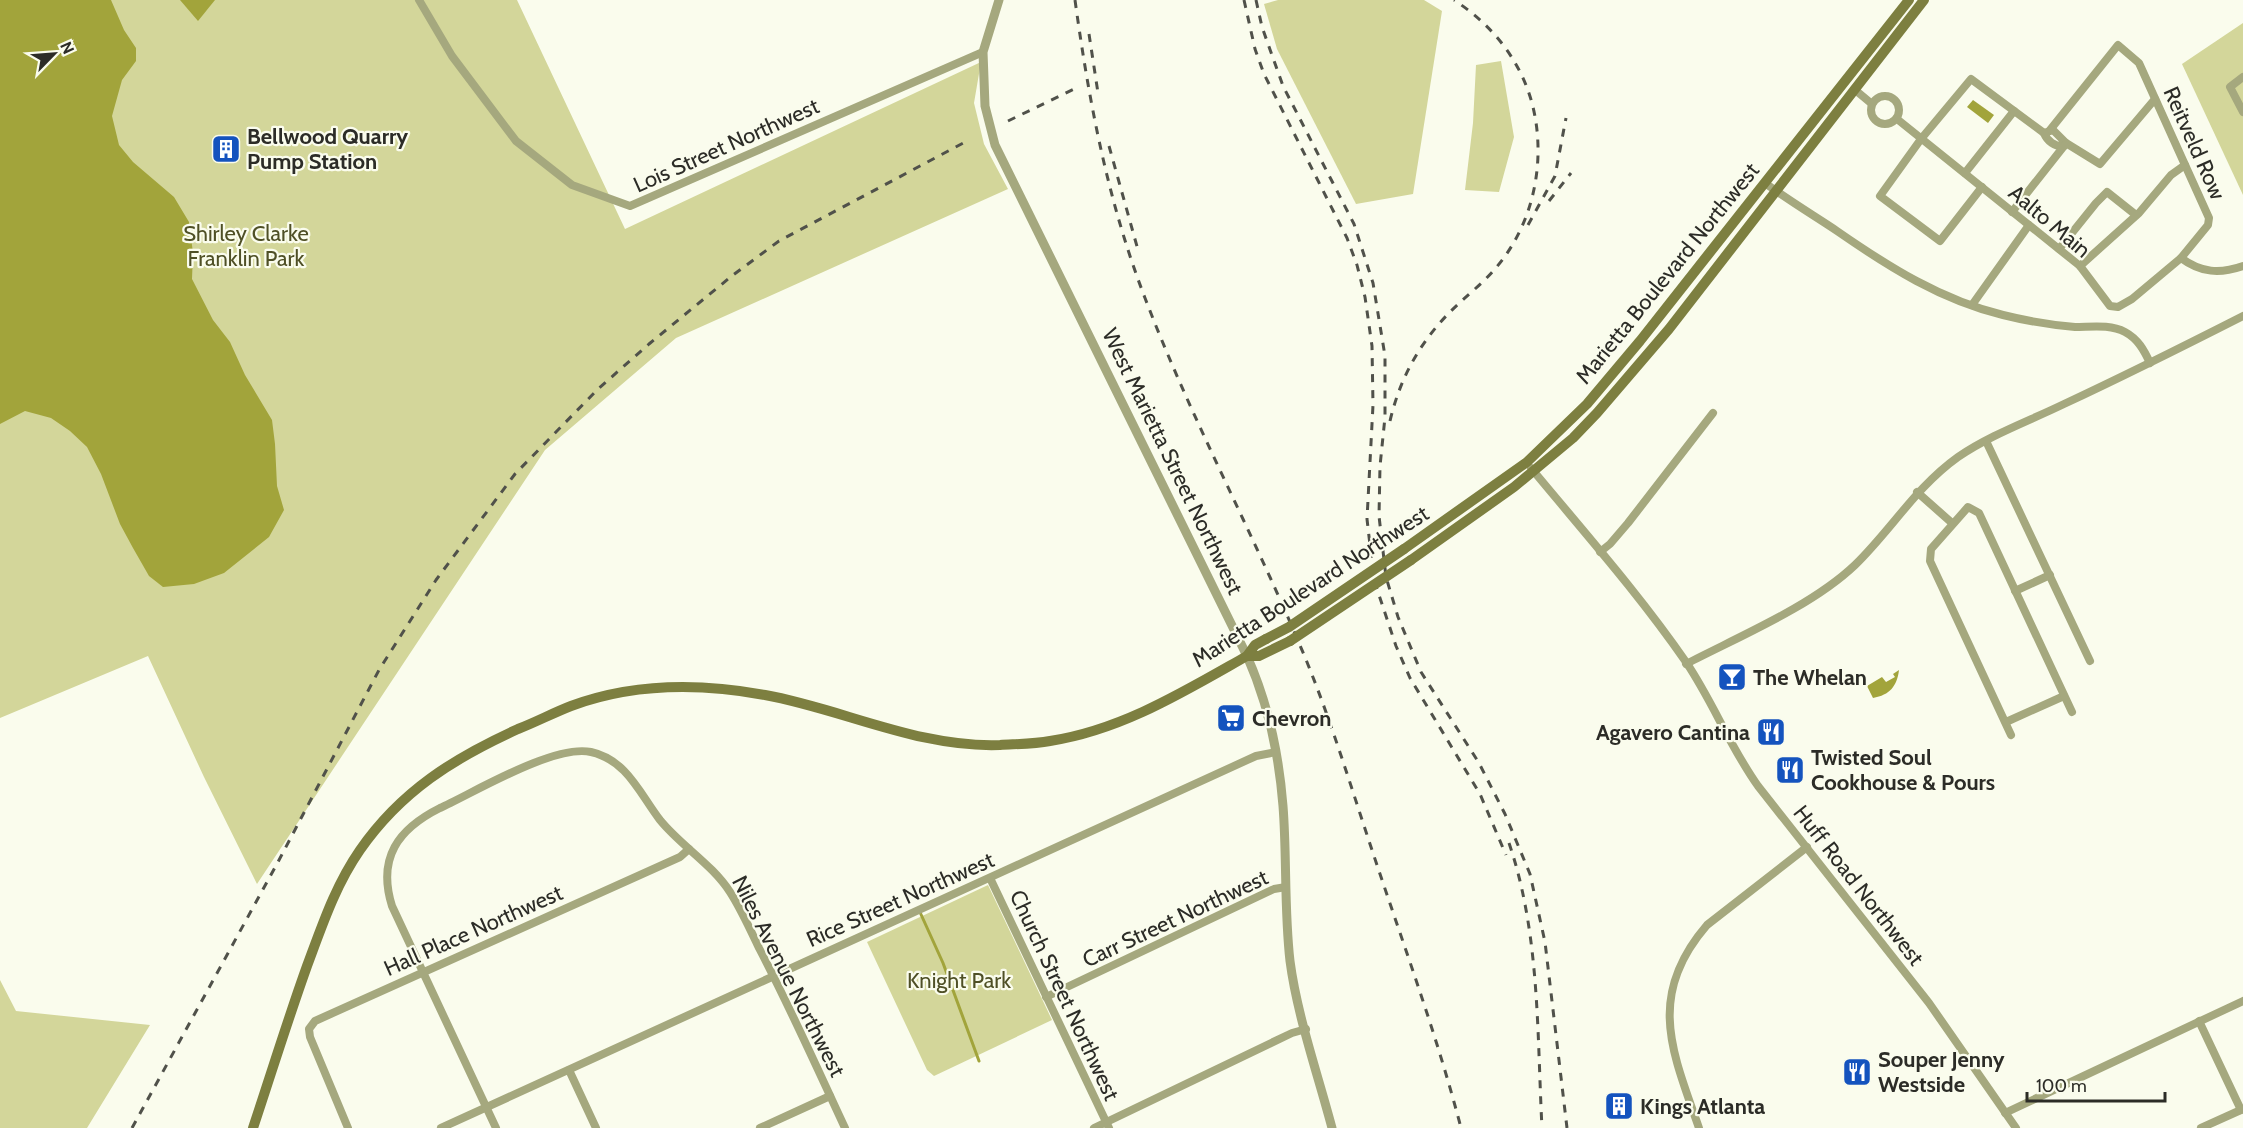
<svg xmlns="http://www.w3.org/2000/svg" width="2243" height="1128" font-family="Cabin,sans-serif">
	<style>
		.green { fill: #d3d69a }
		.water { fill: #a2a43b }
		.lines { fill: none; stroke-linecap: round; stroke-linejoin: round }
		.stream { stroke: #a2a43b; stroke-width: 3 }
		.minor { stroke: #a5a87e; stroke-width: 8 }
		.tertiary { stroke: #a5a87e; stroke-width: 9 }
		.secondary { stroke: #7d7f40; stroke-width: 10 }
		.rail { stroke: #50514a; stroke-width: 3; stroke-dasharray: 8 8; stroke-linecap: butt }
		.secondary-bridge { stroke: #7d7f40; stroke-width: 10 }
		.labels { text-anchor: middle; stroke-width: 4.5; stroke-linejoin: round; paint-order: stroke }
		.poi-label { font-size: 22px; font-weight: bold; fill: #2c2c27; stroke: #fafced; text-anchor: start }
		.street-label { font-size: 22px; fill: #2c2c27; stroke: #fafced }
		.park-label { font-size: 22px; fill: #4f5026; stroke: #fafced }
	</style>
	<rect width="100%" height="100%" fill="#fafced"/>
	<g class="green">
		<polygon points="0,0 517,0 625,229 981,62 974,103 984,144 1008,189 676,338 545,450 257,884 204,777 148,656 0,718"/>
		<polygon points="1278,0 1424,0 1442,11 1413,194 1356,204 1277,49 1264,4"/>
		<polygon points="2243,23 2243,195 2182,64"/>
		<polygon points="1501,61 1514,137 1499,192 1465,190 1473,123 1476,65"/>
		<polygon points="988,885 1052,1020 934,1076 927,1070 867,942"/>
		<polygon points="0,980 16,1011 150,1025 87,1128 0,1128"/>
	</g>
	<g class="water">
		<polygon points="0,0 111,0 124,30 136,48 136,61 122,80 112,116 119,145 133,162 174,197 189,222 193,253 192,279 213,320 230,342 245,375 272,420 275,444 277,486 284,510 269,537 224,573 194,584 163,587 149,576 133,548 120,524 101,474 87,447 70,431 51,418 25,411 0,424"/>
		<polygon points="180,0 215,0 198,21"/>
		<polygon points="1973,100 1994,115 1988,123 1967,107"/>
		<path d="M1899,670C1897,686 1890,695 1873,698L1867,686L1882,677L1886,682L1895,677L1893,674Z"/>
	</g>
	<g class="lines">
		<polyline class="stream" points="919,910 943,963 979,1061"/>
		<g class="minor">
			<polyline points="419,0 452,56 516,141 572,185 630,206 983,52"/>
			<polyline points="2243,77 2230,87 2243,112"/>
			<polyline points="1854,89 1872,104"/>
			<circle cx="1885" cy="110" r="14"/>
			<path d="M1897,119L2080,266L2110,306L2118,307L2132,299L2181,258C2201,273 2220,274 2243,266"/>
			<polyline points="2050,130 2118,45 2139,63 2209,218 2208,225 2181,258"/>
			<path d="M2053,130L2066,143L2064,146C2055,147 2047,141 2044,133Z"/>
			<polyline points="2066,143 2100,164 2155,99"/>
			<polyline points="1965,173 2014,111"/>
			<path d="M1765,183C1788,200 1813,215 1837,231C1889,267 1941,300 2003,315C2027,321 2051,325 2075,327C2091,327 2110,324 2125,332C2138,339 2144,350 2150,363"/>
			<polyline points="1982,187 1940,241 1880,196 1921,139 1971,79 2044,133"/>
			<polyline points="2012,212 2064,146"/>
			<polyline points="2059,249 2096,203 2107,192 2136,215"/>
			<polyline points="2080,266 2139,213 2171,175 2185,165"/>
			<polyline points="1972,305 2029,225"/>
			<polyline points="1986,441 2090,661"/>
			<path d="M1531,468C1584,532 1639,594 1686,662C1713,702 1730,747 1758,786L1929,1003L2016,1128"/>
			<polyline points="1917,492 1952,523"/>
			<polyline points="1600,552 1610,544 1628,523 1713,413"/>
			<polyline points="2015,591 2050,575"/>
			<path d="M1686,664C1740,636 1812,606 1855,565C1891,530 1916,487 1958,457C1990,435 2029,421 2064,404C2124,376 2184,346 2243,316"/>
			<polyline points="2006,722 2064,696"/>
			<polyline points="2011,735 1930,561 1931,549 1968,507 1979,513 2072,712"/>
			<polyline points="990,878 1109,1128"/>
			<polyline points="1046,997 1274,889 1286,887"/>
			<polyline points="2199,1021 2241,1110"/>
			<polyline points="569,1070 596,1128"/>
			<polyline points="2005,1113 2243,1001"/>
			<polyline points="348,1128 310,1037 309,1029 315,1021 680,857 689,849"/>
			<polyline points="441,1128 1256,756 1276,752"/>
			<path d="M496,1128L392,906C377,858 398,829 440,808C475,792 554,744 591,752C627,760 640,794 660,820C681,846 712,864 730,892C741,909 750,929 759,948C790,1007 817,1068 845,1128"/>
			<polyline points="760,1128 830,1096"/>
			<polyline points="1094,1128 1292,1033 1306,1029"/>
			<path d="M1699,1128C1672,1051 1646,996 1707,925L1807,847"/>
			<polyline points="2201,1128 2243,1109"/>
		</g>
		<path class="tertiary" d="M999,0L983,52L985,106L995,145L1247,656C1268,703 1279,755 1283,806C1287,857 1284,909 1290,961C1297,1015 1318,1075 1332,1128"/>
		<g class="secondary">
			<polyline points="1404,549 1527,462 1587,404 1640,341 1909,0"/>
			<polyline points="1411,560 1514,487 1573,438 1597,413 1669,329 1924,0"/>
			<polyline points="1247,656 1259,656 1290,641"/>
			<path d="M253,1128C271,1074 288,1019 307,966C322,926 335,886 360,850C401,791 454,758 518,729C536,722 553,713 571,706C633,683 700,683 765,695C843,709 918,748 1000,745C1016,744 1034,744 1050,741C1122,730 1185,691 1247,656L1255,645L1266,639"/>
		</g>
		<g class="rail">
			<path d="M1075,0C1089,102 1108,202 1145,298C1190,416 1250,527 1299,643C1330,715 1352,791 1377,865C1406,952 1438,1039 1461,1128"/>
			<polyline points="1244,0 1255,49 1264,74 1347,238 1357,265 1365,297 1372,346 1373,405 1367,519 1374,580 1396,646 1410,678 1480,794 1506,855"/>
			<polyline points="1256,0 1262,27 1283,86 1354,224 1373,283 1385,356 1385,417 1380,466 1379,516 1386,577 1398,617 1421,672 1479,763 1505,814 1530,874 1545,942 1567,1128"/>
			<polyline points="1089,34 1098,93"/>
			<polyline points="1008,121 1074,89"/>
			<polyline points="1109,146 1138,250"/>
			<polyline points="1549,201 1571,173"/>
			<polyline points="1528,225 1555,176 1566,118"/>
			<path d="M1390,421C1400,378 1420,342 1451,311C1465,297 1481,285 1494,270C1534,225 1547,160 1532,103C1520,59 1491,24 1454,0"/>
			<path d="M1509,843C1540,934 1537,1033 1542,1128"/>
			<polyline points="132,1128 278,862 379,670 436,580 515,474 598,389 649,344 733,275 779,241 967,141"/>
		</g>
		<g class="secondary-bridge">
			<polyline points="1266,639 1289,627 1404,549"/>
			<polyline points="1290,641 1411,560"/>
		</g>
	</g>
	<defs>
		<g id="building-square" transform="scale(1.5)"><rect x="-9" y="-9" width="18" height="18" rx="4" fill="#1453be" stroke="#fafced"/><path d="M-4-6H4V6H1V3H-1V6H-4ZM-2.5-4.3h1.7v1.8h-1.7ZM.8-4.3h1.7v1.8H.8ZM-2.5-1h1.7V.8h-1.7ZM.8-1h1.7V.8H.8Z" fill="#fff"/></g>
		<g id="bar-square" transform="scale(1.5)"><rect x="-9" y="-9" width="18" height="18" rx="4" fill="#1453be" stroke="#fafced"/><path d="M-6-5H6L.8 .8V4.5H3.5V6h-7V4.5H-.8V.8Z" fill="#fff"/></g>
		<g id="supermarket-square" transform="scale(1.5)"><rect x="-9" y="-9" width="18" height="18" rx="4" fill="#1453be" stroke="#fafced"/><path d="M-6-5.5h2.5l.6 2H6L4.5 2H-2.5L-4.4-4H-6ZM-1.5 3.2a1.3 1.3 0 1 0 .1 0ZM3 3.2a1.3 1.3 0 1 0 .1 0Z" fill="#fff"/></g>
		<g id="restaurant-square" transform="scale(1.5)"><rect x="-9" y="-9" width="18" height="18" rx="4" fill="#1453be" stroke="#fafced"/><path d="M-5-6h1v4h1v-4h1v4h1v-4h1v5L-1.5 .5V6h-2V.5L-5-1ZM5-6V6H3V1.5H1.5Q1.5-4 5-6Z" fill="#fff"/></g>
	</defs>
	<g fill-rule="evenodd">
		<use href="#building-square" x="226" y="149"/>
		<use href="#bar-square" x="1732" y="677"/>
		<use href="#supermarket-square" x="1231" y="718"/>
		<use href="#restaurant-square" x="1771" y="732"/>
		<use href="#restaurant-square" x="1790" y="770"/>
		<use href="#restaurant-square" x="1857" y="1072"/>
		<use href="#building-square" x="1619" y="1106"/>
	</g>
	<g class="labels">
		<g class="poi-label">
			<text x="247" y="144">Bellwood Quarry<tspan x="247" dy="25">Pump Station</tspan></text>
			<text x="1753" y="685">The Whelan</text>
			<text x="1252" y="726">Chevron</text>
			<text x="1750" y="740" text-anchor="end">Agavero Cantina</text>
			<text x="1811" y="765">Twisted Soul<tspan x="1811" dy="25">Cookhouse &amp; Pours</tspan></text>
			<text x="1878" y="1067">Souper Jenny<tspan x="1878" dy="25">Westside</tspan></text>
			<text x="1640" y="1114">Kings Atlanta</text>
		</g>
		<g class="street-label">
			<text transform="translate(2195 143) rotate(66)" y="8">Reitveld Row</text>
			<text transform="translate(726 145) rotate(-24)" y="8">Lois Street Northwest</text>
			<text transform="translate(2050 221) rotate(40)" y="8">Aalto Main</text>
			<text transform="translate(1667 273) rotate(-51)" y="8">Marietta Boulevard Northwest</text>
			<text transform="translate(1173 461) rotate(64)" y="8">West Marietta Street Northwest</text>
			<text transform="translate(1310 586) rotate(-33)" y="8">Marietta Boulevard Northwest</text>
			<text transform="translate(1859 885) rotate(52)" y="8">Huff Road Northwest</text>
			<text transform="translate(900 899) rotate(-24)" y="8">Rice Street Northwest</text>
			<text transform="translate(1175 918) rotate(-25)" y="8">Carr Street Northwest</text>
			<text transform="translate(473 930) rotate(-24)" y="8">Hall Place Northwest</text>
			<text transform="translate(789 976) rotate(63)" y="8">Niles Avenue Northwest</text>
			<text transform="translate(1065 995) rotate(65)" y="8">Church Street Northwest</text>
		</g>
		<g class="park-label">
			<text x="246" y="241">Shirley Clarke<tspan x="246" dy="25">Franklin Park</tspan></text>
			<text x="959" y="988">Knight Park</text>
		</g>
	</g>
	<g transform="translate(54 54) rotate(65)" stroke="#fafced" stroke-width="4.5" paint-order="stroke">
	<path d="M0-4.5L10 22L0 15L-10 22Z" fill="#2c2c27"/>
	<text y="-9" font-size="16" font-weight="bold" text-anchor="middle" fill="#2c2c27">N</text>
	</g>
	<path d="M2027 1092v9h138v-9" fill="none" stroke="#2c2c27" stroke-width="3"/>
	<text x="2036" y="1092" font-size="18" fill="#2c2c27" stroke="#fafced" stroke-width="4.5" paint-order="stroke">100 m</text>
</svg>
